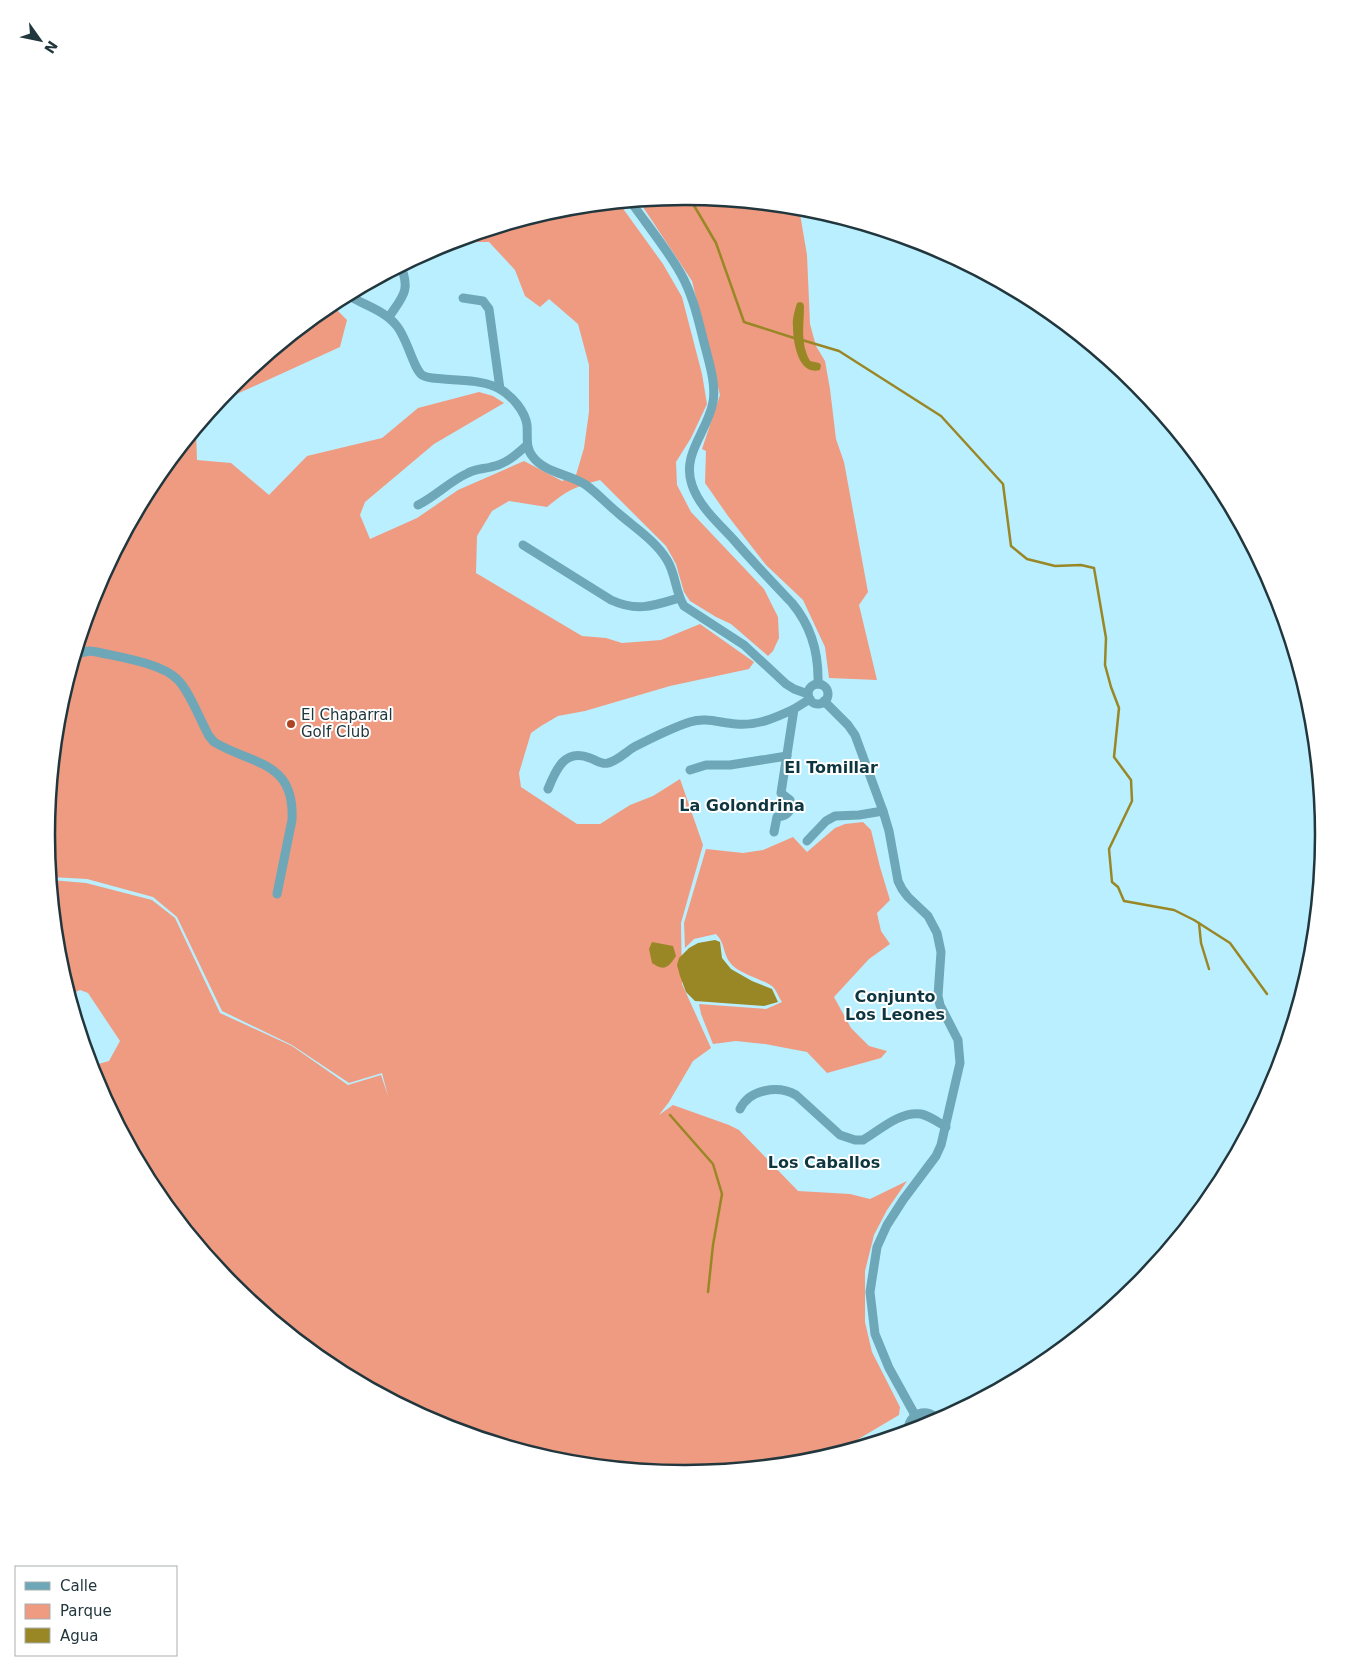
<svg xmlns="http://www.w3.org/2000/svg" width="1370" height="1671" font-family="'DejaVu Sans',sans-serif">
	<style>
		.green { fill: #ef9b81 }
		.water { fill: #998725 }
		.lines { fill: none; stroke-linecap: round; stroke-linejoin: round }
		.stream { stroke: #998725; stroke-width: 2.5 }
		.minor { stroke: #6da7b8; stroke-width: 9 }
		.poi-dot { fill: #ad4524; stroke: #fff; stroke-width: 2 }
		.labels { text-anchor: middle; stroke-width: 4; stroke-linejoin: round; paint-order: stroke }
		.poi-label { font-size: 15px; fill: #22373d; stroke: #fff; text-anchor: start }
		.neighbourhood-label { font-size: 16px; font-weight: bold; fill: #0e3640; stroke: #fff }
		.rim { fill: none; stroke: #22373d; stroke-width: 2.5 }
	</style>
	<rect width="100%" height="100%" fill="#baefff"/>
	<g class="green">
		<polygon points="685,197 799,208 807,255 810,324 816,346 825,361 830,389 836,439 844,462 868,592 859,605 877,680 829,678 825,647 803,600 766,565 728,516 705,483 706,451 702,449 720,395 692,281 639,201"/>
		<path d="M619,203L663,264L682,297L702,374L707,404L691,438L676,462L677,485L691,512L764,589L778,617L779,638L773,651L768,656L731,624L716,617L690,601L684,592L676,564L666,546L600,480C574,487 568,490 547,507L509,501L492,511L477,536L476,573L582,636L606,638L622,643L661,640L700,624L754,662L749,669L670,686L585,711L558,716L541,726L531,733L519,773L521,787L577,824H600L630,805L653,796L680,779L703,845L681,923L682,984L711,1048L693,1061L669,1102L659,1115L673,1105L729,1125L739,1130L798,1191L850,1194L870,1199L907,1181L887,1210L874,1235L865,1271V1322L872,1352L900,1407L899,1415L840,1450L778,1457L736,1469L685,1474L560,1462L440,1426L330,1366L233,1287L154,1190L95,1080L91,1066L109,1061L120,1041L88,993L80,990L69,995L58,960L51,880L86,883L152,900L175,918L220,1013L292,1046L348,1085L381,1075L388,1096L382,1073L349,1083L292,1045L222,1011L177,917L153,897L87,879L50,877L46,835L59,711L95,591L154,480L196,430L197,460L231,463L269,495L307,456L382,438L418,408L479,392L493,396L504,403L434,444L365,502L360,515L370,539L417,518L458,490L524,461L562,481L576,475L584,448L589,412V365L578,324L549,299L540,307L525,296L515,270L489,242H476L452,250L450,243L561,209Z"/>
		<polygon points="337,310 347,320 340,347 217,403 234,384 315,317 322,316"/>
		<path d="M863,822L871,830L880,867L890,900L877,913L881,931L890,944L869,959L834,997L851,1028L869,1046L887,1051L881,1058L827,1073L807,1052L765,1044L736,1041L713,1044L701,1014L699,1004L766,1009L782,1002C779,998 777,992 774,988C768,981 742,975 732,965C722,954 726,944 716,934L694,939L685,948L684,923L706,849L743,853L763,850L793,837L807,852L835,828L845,824Z"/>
	</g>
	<g class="water">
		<path d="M800,302L803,303L804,306C804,325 800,343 810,361L819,363L821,365L820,370C798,376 793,342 793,326C792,319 795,310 797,303Z"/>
		<polygon points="715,940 720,942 722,958 731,969 752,981 772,989 778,1002 764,1006 695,1001 686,992 680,976 677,965 679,958 689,948 698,943"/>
		<path d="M652,942L673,946L676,956C669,967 664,972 652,963L649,949Z"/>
	</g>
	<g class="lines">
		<g class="stream">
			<polyline points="689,197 716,243 744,322 794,338"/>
			<polyline points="900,240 906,238"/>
			<polyline points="802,340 839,351 941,416 1003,484 1011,546 1027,559 1055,566 1081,565 1094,568 1106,638 1105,665 1111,687 1119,708 1114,757 1131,780 1132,801 1109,849 1112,882 1118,887 1124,901 1174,910 1194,920 1230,943 1267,994"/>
			<polyline points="1199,923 1201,943 1209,969"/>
			<polyline points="670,1115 713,1164 722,1194 713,1245 708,1292"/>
		</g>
		<g class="minor">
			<path d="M631,202C648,226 667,249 681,274C694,297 699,324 706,350C710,366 716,385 713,402C708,431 681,454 692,485C699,506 718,523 733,539C752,561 772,582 792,603C812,627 819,654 818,684"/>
			<path d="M348,295C363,305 384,310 396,325C407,337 413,368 422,375C428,379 437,378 444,379C462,381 484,380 500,389C512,396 525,411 527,425C528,436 525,448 533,457C545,473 570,474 586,485C597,493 607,504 618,513C634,527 656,541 667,560C676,574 675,592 684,606L744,645L786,684L794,689L808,694"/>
			<polyline points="463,298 483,301 489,309 500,389"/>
			<polyline points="331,304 338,300"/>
			<path d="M389,317C402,297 411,291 401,267"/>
			<path d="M418,505C436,496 450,481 468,473C475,469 483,469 491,467C506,464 516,455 527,445"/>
			<path d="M523,545L611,600C637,612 653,606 679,598"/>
			<path d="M76,654L89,651L97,652C118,657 161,663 177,679C189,690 200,720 209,736L214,742C252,765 295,760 292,820L277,894"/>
			<circle cx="818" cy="694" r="10"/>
			<polyline points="824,701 848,725 855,735 883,811 889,831 898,881 902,889 908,897 928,916 937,933 941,952 938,996 940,1005 958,1040 960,1063 941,1145 936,1156 903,1200 887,1225 877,1247 870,1292 875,1334 889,1368 915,1415"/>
			<polyline points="690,770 706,765 730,765 787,756"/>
			<path d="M548,789C556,769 565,748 590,758C596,760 602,765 608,763C617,761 626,752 634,747C652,738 671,728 690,722C706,717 720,723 736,724C757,726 775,718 794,709"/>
			<path d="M774,832L777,817C787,816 793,811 790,800L781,793L794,709L810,699"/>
			<polyline points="807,841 826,821 835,816 859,815 883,811"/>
			<path d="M740,1109C750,1089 778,1085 796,1095L840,1135L855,1140H863C880,1130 900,1111 921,1114C930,1116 938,1122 946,1127"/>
			<path d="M908,1432C907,1414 928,1405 939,1421"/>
		</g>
	</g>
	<circle class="poi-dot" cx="291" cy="724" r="5"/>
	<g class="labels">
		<g class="poi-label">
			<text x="301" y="720">El Chaparral<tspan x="301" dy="17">Golf Club</tspan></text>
		</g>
		<g class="neighbourhood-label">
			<text x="831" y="773">El Tomillar</text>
			<text x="742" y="811">La Golondrina</text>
			<text x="895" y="1002">Conjunto<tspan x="895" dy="18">Los Leones</tspan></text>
			<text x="824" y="1168">Los Caballos</text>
		</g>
	</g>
	<path d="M0 0H1370V1671H0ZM55 835a630 630 0 1 1 1260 0a630 630 0 1 1-1260 0Z" fill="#fff" fill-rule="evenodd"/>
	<path class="rim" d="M55 835a630 630 0 1 1 1260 0a630 630 0 1 1-1260 0Z"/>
	<rect x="15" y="1566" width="162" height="90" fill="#ffffff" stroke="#a7afb1"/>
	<rect x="25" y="1582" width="25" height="8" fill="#6da7b8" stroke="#a7afb1"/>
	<text x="60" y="1591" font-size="15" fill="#22373d">Calle</text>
	<rect x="25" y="1604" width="25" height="15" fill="#ef9b81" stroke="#a7afb1"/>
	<text x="60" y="1616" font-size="15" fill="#22373d">Parque</text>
	<rect x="25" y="1628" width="25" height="15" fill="#998725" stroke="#a7afb1"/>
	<text x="60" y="1641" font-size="15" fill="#22373d">Agua</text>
	<g transform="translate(40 40) rotate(123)" stroke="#ffffff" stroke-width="4" paint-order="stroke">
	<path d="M0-4L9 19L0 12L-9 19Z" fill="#22373d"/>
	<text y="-8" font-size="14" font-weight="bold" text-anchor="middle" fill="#22373d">N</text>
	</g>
</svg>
